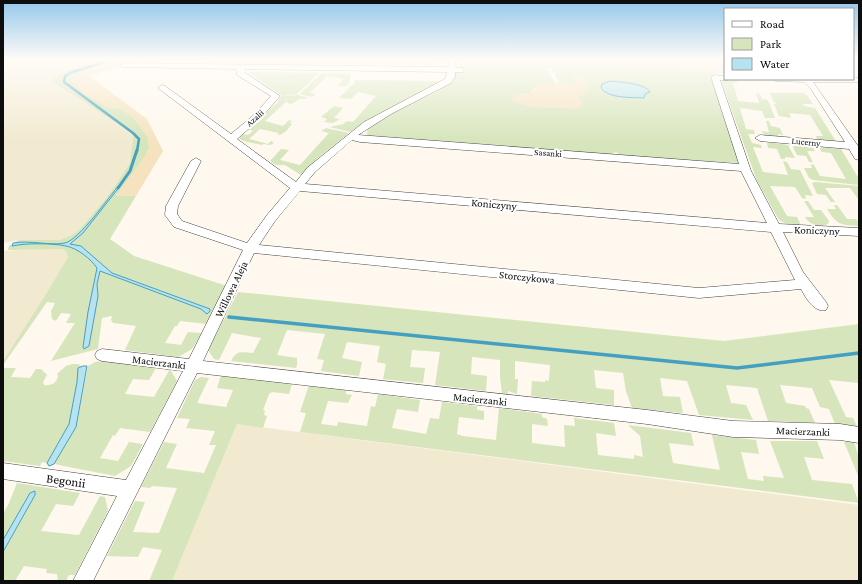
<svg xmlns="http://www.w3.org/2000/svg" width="862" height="584" font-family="'Crimson Pro',serif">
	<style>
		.farmland { fill: #f1ead0 }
		.green { fill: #d6e5bb; fill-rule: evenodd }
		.sand { fill: #f5e2bf }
		.water { fill: #b7e3f1; stroke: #44a0c1 }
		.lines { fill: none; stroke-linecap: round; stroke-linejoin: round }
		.stream-far2 { stroke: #44a0c1; stroke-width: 2.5 }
		.stream-far1 { stroke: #44a0c1; stroke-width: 3 }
		.stream { stroke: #44a0c1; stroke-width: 3.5 }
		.minor-casing { stroke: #404040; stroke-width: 1 }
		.minor { fill: #fff; fill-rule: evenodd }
		.labels { text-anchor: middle; stroke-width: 4; stroke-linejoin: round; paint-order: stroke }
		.far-street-label { font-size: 9px; fill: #0d0d0d; stroke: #fff }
		.street-label { font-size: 11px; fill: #0d0d0d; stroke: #fff }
		.near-street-label { font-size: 13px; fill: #0d0d0d; stroke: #fff }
	</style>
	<rect width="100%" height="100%" fill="#fef8ee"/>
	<g class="farmland">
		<polygon points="8,60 101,60 63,72 53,82 135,134 130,163 108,196 80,229 70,236 59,240 19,240 3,243 3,64"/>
		<polygon points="35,249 63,249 66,252 68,257 46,294 3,361 3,251"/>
		<polygon points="237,424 859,505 859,581 172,581"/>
	</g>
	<g class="green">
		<polygon points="101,60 121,60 89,69 82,92 107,107 120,108 135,119 148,138 149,148 146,155 116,196 136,196 110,239 134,256 227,286 207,324 180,321 177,326 175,326 165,343 181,345 188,332 202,333 192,349 178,357 125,350 136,326 113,323 111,320 112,316 102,318 98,349 51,361 75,323 66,323 71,314 61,313 56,321 52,319 51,311 55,303 47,302 3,365 3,361 46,294 68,257 66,252 63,249 8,250 9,246 19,240 59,240 70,236 80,229 108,196 130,163 134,134 53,82 53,79 63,72"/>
		<polygon points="242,60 363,60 363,62 374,62 374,60 449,60 446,62 431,62 431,64 448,65 449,67 446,68 446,65 251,64 249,66 234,66 237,63 236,62"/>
		<path d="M457,60H519L725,72V73H712L714,76H711L739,163L622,156L616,152L610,155L368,138C368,136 367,134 367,132C368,127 374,124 378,121C388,114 400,107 411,103C426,97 450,89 456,72L459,71L461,68L456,66L457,64H467V62H458ZM546,68H552L558,81L576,86L577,84L573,81L585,88L577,96L581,101L557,107H541L519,94L531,93L533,89L540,84H556Z"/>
		<polygon points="621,60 706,60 725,62 725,68"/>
		<polygon points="248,72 319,73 297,94 282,96"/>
		<polygon points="322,73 351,74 349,84 346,86 338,86 344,79 327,76 310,93 316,94 312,97 300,94"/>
		<polygon points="355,80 437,81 438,82 437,84 381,113 350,132 330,127 343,124 347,121 353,122 376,96 358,92 351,99 339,98 352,85 355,85 354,84"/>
		<polygon points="721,80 735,80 739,83 733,83 738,101 759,103 756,93 760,94 762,99 768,100 775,118 765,118 762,111 740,108 746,129 754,130 755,134 748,134 752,143 761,145 762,148 753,147 763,172 788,175 783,161 787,162 791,169 800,170 813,196 805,195 806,199 802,198 795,187 770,186 787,216 797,217 800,223 799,225 787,224 779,220 757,181"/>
		<polygon points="770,93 803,93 807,95 813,104 803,104 804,106 815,108 837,143 817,139 816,136 823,136 810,115 789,113 791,118 779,116 774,104 777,104 773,101"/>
		<path d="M298,95L309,98L300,99L291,104L286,102L265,121L283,126L289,120L292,121L290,123L292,124C288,129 284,135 277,135L279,133L260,129L249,139L268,144L271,141L274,143L270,145L264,144L261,145C256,143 244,142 240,139V137L244,134L248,135L253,131L248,129L277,103L281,96Z"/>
		<polygon points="334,106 343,108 334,118 340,119 333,123 324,122 327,119 321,117"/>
		<polygon points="766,121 769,121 771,126 780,128 783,135 778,134 779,138 765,135 761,131 769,132"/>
		<polygon points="326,128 349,133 319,157 301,175 285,165 276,165 270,161 281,149 289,150 280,160 300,165 329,133 321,131"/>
		<polygon points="767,142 788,145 795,158 785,157 785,159 781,159 777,149 768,148"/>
		<polygon points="794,145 813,148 815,151 807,151 813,162 809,162 806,156 797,155 793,147"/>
		<polygon points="821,147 841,149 859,179 859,185 813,180 809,178 804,168 812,168 811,164 814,165 820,176 846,179 831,153 822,152 820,149"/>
		<polygon points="815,182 859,186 859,200 850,188 825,188 835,202 831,202 826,195 817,194 812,183"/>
		<path d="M804,201H808L814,210H821L829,221L828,224C819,228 810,225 805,217H814Z"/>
		<path d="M834,205H837L847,219H856L859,223V226C841,225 837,225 827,209H836Z"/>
		<path d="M238,292L724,341L859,324V383L829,380L846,417L853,418L857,426L835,424L829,409L820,407L812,388L780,385L786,403L805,406L806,408L809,409L815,423L768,421L757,388L726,385L731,403L746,405L753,420L699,415L687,381L660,378L663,396L680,397L683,413L632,408L626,391L623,373L594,370L596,388L614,390V405L531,396L532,381L545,382V380L549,381L550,365L515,361V379H518L517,394L508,391V394L502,393L500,377V360L472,357L471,374L487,376L486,391L435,385L440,352L412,350L410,367L425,368L423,383L383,379L386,364L377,362L380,346L347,342L342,358L362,362L359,376L321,371L324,360L317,359L325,334L287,330L277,355L297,358V365L296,368L231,361C236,350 242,352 253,353L261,338L232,333L219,360L214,359L208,350Z"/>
		<polygon points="103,361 156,368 149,380 133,379 125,394 154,397 170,369 177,381 150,432 120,428 115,436 113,435 100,458 118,461 129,442 143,444 131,466 115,476 54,464 76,427 88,366 95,362"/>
		<path d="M72,364H78L81,366L78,368L77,382L69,425L47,463L42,462L40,466L3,461V368H16L11,377L30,378L36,369H41L47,375L43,382L44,385C51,386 57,383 58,376L57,374L66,366Z"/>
		<polygon points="221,375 292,384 289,394 272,392 269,394 263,410 265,411 264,415 267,416 263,428 237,424 172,581 149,581 162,550 143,547 138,557 107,556 135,501 145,502 133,532 159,533 177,488 152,486 150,488 141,487 164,442 177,444 166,468 204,473 216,445 209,445 215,431 186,428 190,419 177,418 195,380 201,377 209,378 197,403 226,407 233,390 217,388"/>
		<polygon points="309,385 346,390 346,394 352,395 348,403 328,401 321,424 337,426 338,422 367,426 371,406 375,407 378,394 420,400 418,412 397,409 392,428 426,434 430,418 439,419 442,402 477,406 477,410 484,411 484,420 459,417 457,434 463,436 496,440 499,408 542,414 542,417 547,419 548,426 532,424 532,443 565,447 564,425 575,426 574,418 614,423 616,436 596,433 598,455 634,459 634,455 643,457 640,436 628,425 691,433 694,446 669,443 673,463 720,470 712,435 756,440 759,454 741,452 748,479 764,481 763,476 784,478 770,441 817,441 824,459 804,457 812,480 852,484 859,503 300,432 306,413 300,412"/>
		<polygon points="844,442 854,442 859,458 859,478"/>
		<polygon points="17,483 80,493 73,506 56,504 41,531 79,535 100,496 105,497 108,511 75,575 69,575 66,581 58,581 57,574 46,573 47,569 24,566 15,581 3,581 3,552 35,495 35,491 30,493 3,540 3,514 9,503"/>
	</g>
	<g class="sand">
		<path d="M121,60H242L236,62L139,61L89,76L147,119L163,151L136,196H116L146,155L149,148L148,138L135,119L120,108L107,107L82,92L71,81C78,69 107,64 121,60Z"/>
		<polygon points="519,60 621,60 725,68 725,72"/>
		<path d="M579,75L589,84V88L584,90L586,93L584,95L577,96L583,103L582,106L575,109C559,107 525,111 512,99L514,95L531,93C543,81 538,83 556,84L558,81L576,86V84L572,77Z"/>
	</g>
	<g class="water">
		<path d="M610,81C619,82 645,83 650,92L645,94L644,98C631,97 609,99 601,88L602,84Z"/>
		<path d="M119,185H121L83,233L70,244L81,246L112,273L210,309V311L207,314L201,309L100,271L97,284L98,296L89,346L84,349L83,347L88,312L97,268C91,259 77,248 66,246C53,243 25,243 12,246L13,243C31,240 50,246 65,243C79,240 109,197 119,185Z"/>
		<polygon points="83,366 87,366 76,427 54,464 49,466 47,463 69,424 77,382 78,368"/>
		<polygon points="35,491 35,495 3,552 3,540 30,493"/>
	</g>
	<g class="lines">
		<polyline class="stream-far2" points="112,60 72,72 65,76 64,82 133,133 139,139 137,151"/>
		<polyline class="stream-far1" points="118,188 130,171 137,150"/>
		<polyline class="stream" points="229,317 737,368 859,353"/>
		<g class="minor-casing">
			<g id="minor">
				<path d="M449,61H455L456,68H463L464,70L463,72H455V77L451,83L391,114L358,135L739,164L711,77L715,75L725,76V79L728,80H720L751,171L779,224L859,228V236L783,232L803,272L826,302L828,306L826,310C814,313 806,298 801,289L699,298L254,253L203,361L647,410L733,421L840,424L859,427V443L840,440L733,437L647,424L197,373L93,581H73L117,496L3,479V463L126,480L183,371L102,361L97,359L95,355L97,351L102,349L189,359L243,250L174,227L165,215L166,206L191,161L196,158L201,161L178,206L177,214L182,221L247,243L267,215L290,188L158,88L162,85L165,86L231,134L255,114L271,96L237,75L236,69L124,67H121V63L448,67ZM244,69L447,72L445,79L364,122L307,168L296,182L237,139L261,118L280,96L244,72ZM352,140L360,142L741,171L767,223L305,184L315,172ZM300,191L771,232L795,280L699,288L259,245L275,221Z"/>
				<polygon points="853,77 859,78 859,82 813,82 858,146 859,160 855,159 849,149 760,141 755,138 760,135 845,142 811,89 804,82 776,81 772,79 853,79"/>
			</g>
		</g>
		<use href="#minor" class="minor"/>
	</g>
	<linearGradient id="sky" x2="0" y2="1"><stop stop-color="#94c7ec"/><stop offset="0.42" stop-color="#fffcf7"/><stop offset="1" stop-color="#fffcf7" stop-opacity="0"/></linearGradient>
	<rect width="862" height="142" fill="url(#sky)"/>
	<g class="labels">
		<g class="far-street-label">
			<text transform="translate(255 118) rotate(-42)" y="3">Azalii</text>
			<text transform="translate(806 142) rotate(5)" y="3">Lucerny</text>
			<text transform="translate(548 153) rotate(4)" y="3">Sasanki</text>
		</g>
		<g class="street-label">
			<text transform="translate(494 204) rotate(5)" y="4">Koniczyny</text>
			<text transform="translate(817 230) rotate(2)" y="4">Koniczyny</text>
			<text transform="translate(527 277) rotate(6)" y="4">Storczykowa</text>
			<text transform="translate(231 289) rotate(-64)" y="4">Willowa Aleja</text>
			<text transform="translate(159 362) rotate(7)" y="4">Macierzanki</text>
			<text transform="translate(480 399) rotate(6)" y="4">Macierzanki</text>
			<text transform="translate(803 431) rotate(2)" y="4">Macierzanki</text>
		</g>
		<g class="near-street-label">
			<text transform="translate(66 480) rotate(8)" y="5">Begonii</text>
		</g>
	</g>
	<rect width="862" height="584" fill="none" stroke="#0d0d0d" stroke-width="8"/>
	<rect x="724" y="8" width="130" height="72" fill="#ffffff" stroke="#9e9e9e"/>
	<rect x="732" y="21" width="20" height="6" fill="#ffffff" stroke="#9e9e9e"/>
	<text x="760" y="28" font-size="12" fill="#0d0d0d">Road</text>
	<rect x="732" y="38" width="20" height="12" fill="#d6e5bb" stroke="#9e9e9e"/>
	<text x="760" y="48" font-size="12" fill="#0d0d0d">Park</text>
	<rect x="732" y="58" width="20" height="12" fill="#b7e3f1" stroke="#9e9e9e"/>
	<text x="760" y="68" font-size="12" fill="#0d0d0d">Water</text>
</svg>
